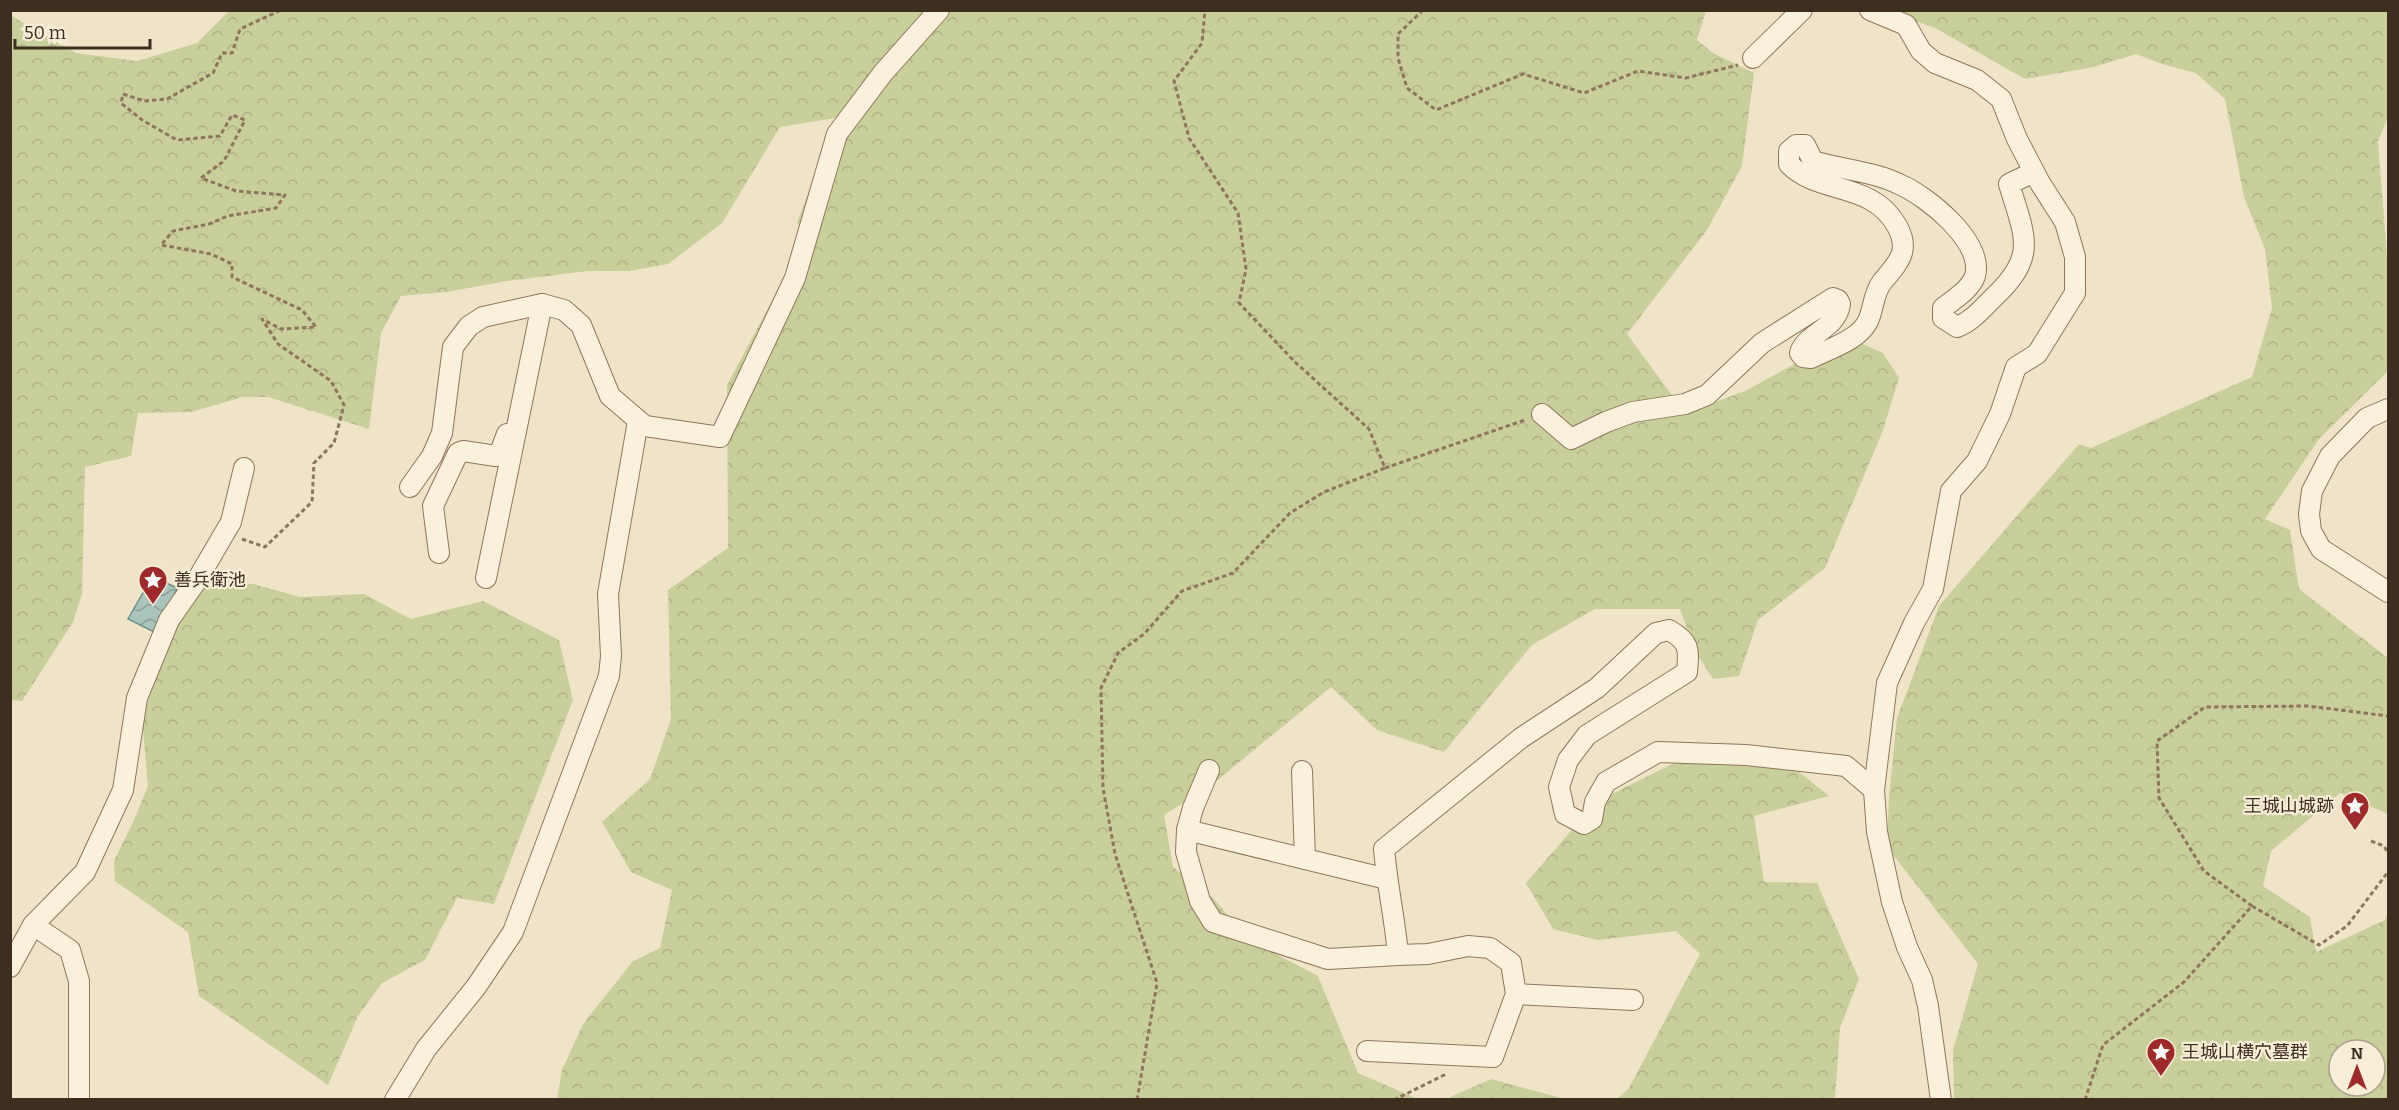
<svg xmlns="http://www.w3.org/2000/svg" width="2399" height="1110" font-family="Bitter,'Noto Sans JP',serif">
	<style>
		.forest { fill: url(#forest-crowns); fill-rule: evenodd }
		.water { fill: url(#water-waves); stroke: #6f938a; stroke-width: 1.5 }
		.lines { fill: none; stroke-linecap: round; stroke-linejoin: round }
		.minor-casing { stroke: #8d765c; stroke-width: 22 }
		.path { stroke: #8d765c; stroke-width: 3; stroke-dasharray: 4.5 3; stroke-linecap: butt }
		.minor { stroke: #faf1dc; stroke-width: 20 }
		.labels { text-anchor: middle; stroke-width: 4.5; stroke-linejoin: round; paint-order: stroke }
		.poi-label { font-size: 18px; fill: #3d2e20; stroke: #f7eed8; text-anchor: start }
	</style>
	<defs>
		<pattern id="forest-crowns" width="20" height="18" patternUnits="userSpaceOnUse" patternTransform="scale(1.5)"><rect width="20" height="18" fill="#c9cf9b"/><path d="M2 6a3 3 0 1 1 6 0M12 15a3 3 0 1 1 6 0" fill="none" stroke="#aeb285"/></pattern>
		<pattern id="water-waves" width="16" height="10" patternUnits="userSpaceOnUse" patternTransform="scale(1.5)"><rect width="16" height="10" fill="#a9c4bc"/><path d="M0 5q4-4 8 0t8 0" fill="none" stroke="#8ba098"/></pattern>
	</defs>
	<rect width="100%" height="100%" fill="#f0e4c8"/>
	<g class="forest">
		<polygon points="230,10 1706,11 1697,40 1713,53 1754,73 1742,166 1707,230 1627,334 1685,413 1745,391 1815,353 1854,340 1883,353 1899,378 1882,433 1825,568 1758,620 1739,676 1713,679 1695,651 1680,609 1595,609 1532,645 1444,752 1377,730 1331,687 1209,787 1164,815 1173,867 1215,900 1247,939 1318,976 1358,1073 1418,1099 557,1099 562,1070 583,1024 633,961 660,948 672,890 631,872 602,822 650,779 671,719 668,590 728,548 727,385 783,280 810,237 797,223 836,118 780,127 722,223 668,264 630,271 588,271 507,281 446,292 401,296 381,333 369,429 268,397 243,397 191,412 138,413 131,456 85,467 82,594 73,622 22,701 11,700 10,15 76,53 137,61 197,43"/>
		<path d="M1885,11H2388V117L2378,141L2388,268V371L2319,439L2265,519L2290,530L2299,589L2388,658V814L2340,793L2271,851L2263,886L2310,917L2316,952L2385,920L2388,913V1099H1954L1953,1050L1978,964L1887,847L1889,797L1897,718L1939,606L2079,444L2091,448L2252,377L2272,308L2265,249L2244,197L2225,99L2196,73L2162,64L2136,54L2094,67L2025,79L1935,28ZM2339,1050H2375V1086H2339Z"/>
		<polygon points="191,578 253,584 300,597 364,594 411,619 483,601 559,640 573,700 494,904 457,898 425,960 382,983 358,1016 328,1085 199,996 188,932 115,881 114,861 134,820 148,786 142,718"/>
		<polygon points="1728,756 1799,772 1829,796 1754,816 1764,882 1817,883 1859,979 1840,1028 1835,1099 1617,1099 1629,1088 1700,954 1676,931 1598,940 1553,929 1526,883 1596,802 1674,763"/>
		<polygon points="1491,1079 1565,1099 1446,1099"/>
	</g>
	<polygon class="water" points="162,581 177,588 158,634 128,619 144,591"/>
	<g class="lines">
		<g class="minor-casing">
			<g id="minor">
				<polyline points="1870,10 1906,25 1921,51 1935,63 1977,80 2001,99 2017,139 2040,183 2065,222 2075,257 2075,293 2037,354 2016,367 2000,414 1977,461 1951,491 1933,589 1914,623 1887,683 1874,790 1877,832 1892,902 1907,947 1922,980 1928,1006 1941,1100"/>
				<polyline points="1753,58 1802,10"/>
				<polyline points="2388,409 2367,418 2330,456 2312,491 2309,514 2311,531 2321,549 2388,592"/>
				<path d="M1542,414L1571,439L1606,422L1633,412L1685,404L1707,395L1762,343L1833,298L1838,300L1840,304C1837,329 1805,334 1800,353L1803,357L1811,358C1829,349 1859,340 1868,321C1874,308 1873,294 1882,282C1898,263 1911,251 1897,226C1872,181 1819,195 1789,164V151L1796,145H1805L1813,161C1842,170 1874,171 1901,185C1928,197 1984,242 1975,276C1970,290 1954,299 1943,308V318L1957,327C1972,321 1982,309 1993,298C2038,256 2025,237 2009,184L2034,172"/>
				<polyline points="410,487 432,456 442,433 453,347 469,326 483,317 542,304 564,310 581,325 610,396 645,426 720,437 795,278 837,134 883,73 939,10"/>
				<polyline points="439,553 433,506 458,453 463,451 496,456 499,455 507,434"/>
				<polyline points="486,578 542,304"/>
				<path d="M1209,770L1193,808L1187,830L1186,852L1200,901L1213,922L1328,959L1398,955C1395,919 1387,885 1384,849L1521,738L1597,688L1656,633L1669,630C1690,642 1689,649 1687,672L1587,735L1568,760L1559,787L1565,814L1584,824L1592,819L1595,802L1606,782L1658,752L1746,755L1846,766L1874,790"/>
				<polyline points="1302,771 1305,859"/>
				<polyline points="1187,830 1387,879"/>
				<polyline points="33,925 70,950 79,981 79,1100"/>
				<polyline points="10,967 33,925 85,872 123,790 137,698 169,620 197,580 231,522 244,468"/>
				<polyline points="1516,994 1633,1000"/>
				<polyline points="1367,1051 1493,1057 1516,994 1511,963 1490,948 1468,946 1428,954 1398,955"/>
				<polyline points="395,1100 426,1049 476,987 513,932 609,676 611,656 608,594 638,421"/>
			</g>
		</g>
		<g class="path">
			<polyline points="1423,10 1398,34 1398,58 1407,88 1436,110 1523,74 1584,93 1638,71 1686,78 1738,65"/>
			<polyline points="1385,468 1525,420"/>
			<polyline points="242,539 265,547 312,502 314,463 334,443 344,405 331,381 278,344 262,319 281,329 316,327 302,310 232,277 232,264 211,254 161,245 173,231 209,224 228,216 276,208 285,195 236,191 201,178 224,161 245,120 232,115 220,136 177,140 142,120 121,103 123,94 144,101 167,99 213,73 222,53 232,53 240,29 281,10"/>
			<polyline points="2371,841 2384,846 2388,853"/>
			<polyline points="2252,906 2204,871 2159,798 2157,741 2205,707 2308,706 2388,716"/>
			<polyline points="1137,1100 1157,983 1115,854 1103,788 1101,688 1118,653 1144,634 1182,591 1233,573 1290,513 1324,492 1385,468 1369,429 1295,362 1239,303 1246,269 1238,213 1189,138 1174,81 1202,43 1205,10"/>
			<polyline points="1394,1100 1446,1074"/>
			<polyline points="2085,1100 2103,1045 2184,982 2252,906 2319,945 2347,926 2388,872"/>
		</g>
		<use href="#minor" class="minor"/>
	</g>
	<defs>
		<g id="sight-pin" transform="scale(1.5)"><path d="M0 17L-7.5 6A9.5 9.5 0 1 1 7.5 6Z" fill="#9e2a2b" stroke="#f7eed8"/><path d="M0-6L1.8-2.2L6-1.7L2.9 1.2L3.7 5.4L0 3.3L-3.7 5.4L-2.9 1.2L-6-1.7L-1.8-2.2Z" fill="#fff"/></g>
	</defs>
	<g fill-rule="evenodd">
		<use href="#sight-pin" x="153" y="580"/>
		<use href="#sight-pin" x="2355" y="806"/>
		<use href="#sight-pin" x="2161" y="1052"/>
	</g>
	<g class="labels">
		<g class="poi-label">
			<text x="174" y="586">善兵衛池</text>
			<text x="2334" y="812" text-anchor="end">王城山城跡</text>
			<text x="2182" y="1058">王城山横穴墓群</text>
		</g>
	</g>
	<rect width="2399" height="1110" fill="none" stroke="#3d2e20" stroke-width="24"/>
	<g transform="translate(2357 1068)"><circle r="28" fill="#f7eed8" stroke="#ada18e" stroke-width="1.5"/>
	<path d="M0-4.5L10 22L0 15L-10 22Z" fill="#9e2a2b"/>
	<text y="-9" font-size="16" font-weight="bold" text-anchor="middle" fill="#3d2e20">N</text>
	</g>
	<path d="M15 39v9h135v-9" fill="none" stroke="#3d2e20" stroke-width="3"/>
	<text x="24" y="39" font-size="18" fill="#3d2e20" stroke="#f7eed8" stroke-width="4.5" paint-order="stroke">50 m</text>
</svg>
